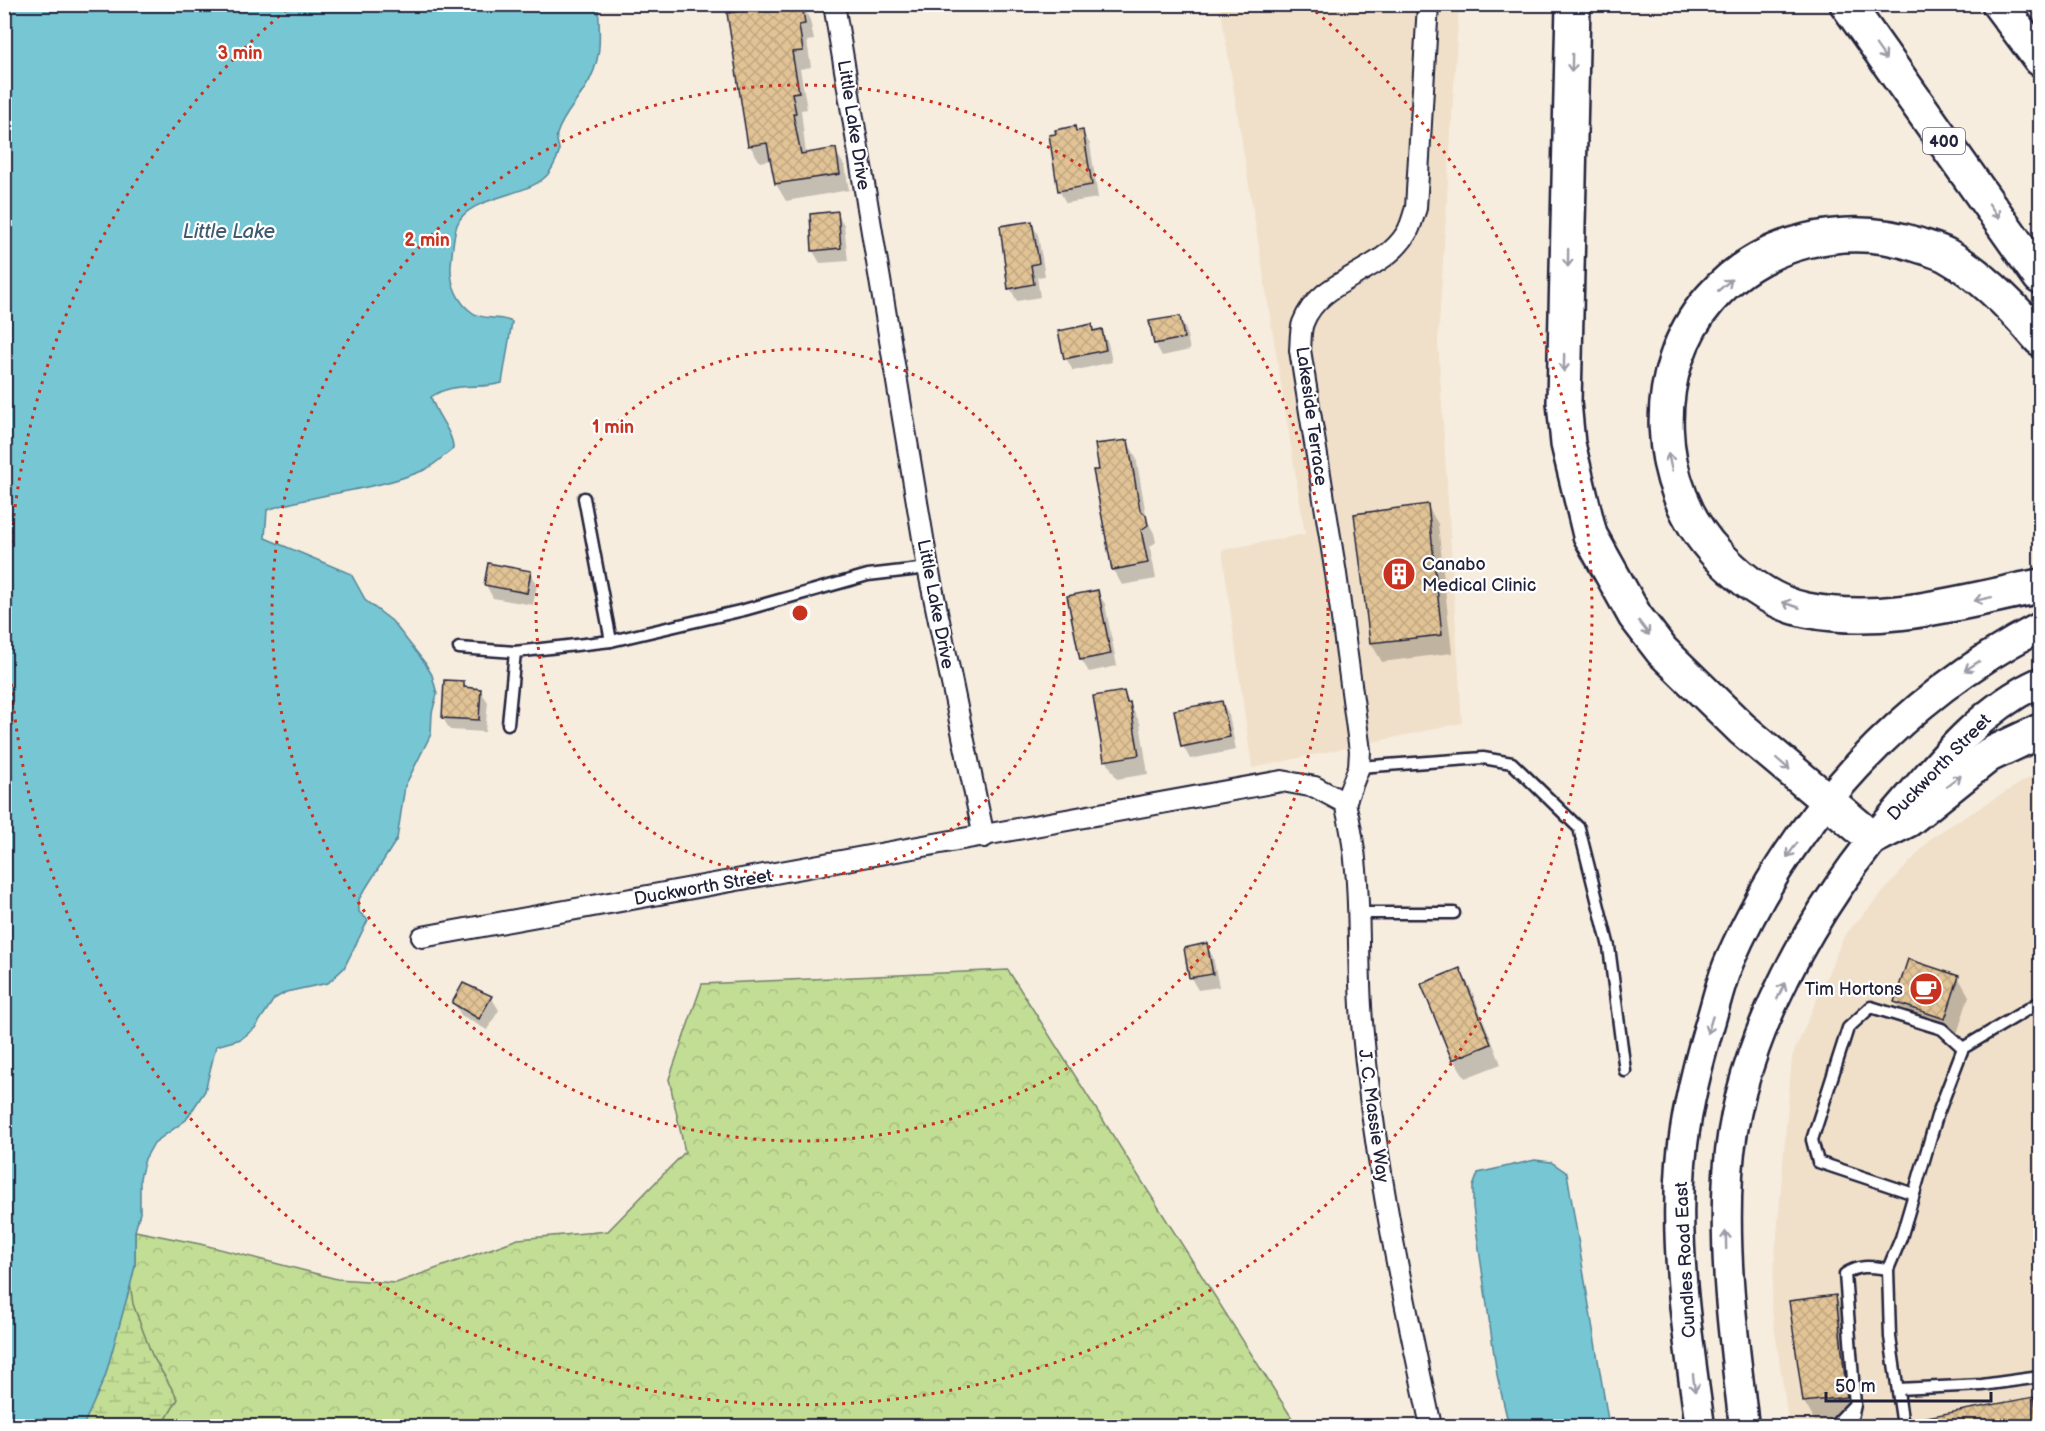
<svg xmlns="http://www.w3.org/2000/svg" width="2045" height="1431" font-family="'Balsamiq Sans',sans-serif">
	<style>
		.built { fill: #f0e0c9 }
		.forest { fill: url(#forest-crowns); stroke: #728068; stroke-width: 1.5 }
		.wetland { fill: url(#wetland-marsh); stroke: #728068; stroke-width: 1.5 }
		.water { fill: #77c6d3; stroke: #558496; stroke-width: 1.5 }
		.shadow { fill: #0003 }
		.building { fill: url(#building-cross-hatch); stroke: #22223b; stroke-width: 1.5 }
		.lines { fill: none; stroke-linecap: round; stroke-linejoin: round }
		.lane-casing { stroke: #22223b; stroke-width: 15 }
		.street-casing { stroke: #22223b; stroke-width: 24 }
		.secondary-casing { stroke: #22223b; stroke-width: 33 }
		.highway-casing { stroke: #22223b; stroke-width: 38 }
		.lane { stroke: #fff; stroke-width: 10 }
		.street { stroke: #fff; stroke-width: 20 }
		.secondary { stroke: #fff; stroke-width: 28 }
		.highway { stroke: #fff; stroke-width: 33 }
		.oneway { stroke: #9c9ca7 }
		.ring { fill: none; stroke: #c8321e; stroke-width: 3; stroke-dasharray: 3 6 }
		.labels { text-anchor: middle; stroke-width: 4.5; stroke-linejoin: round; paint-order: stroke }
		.shield { fill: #fff; stroke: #646476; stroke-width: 1.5 }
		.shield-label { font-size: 16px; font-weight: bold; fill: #22223b }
		.street-label { font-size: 18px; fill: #22223b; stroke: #fff }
		.poi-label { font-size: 18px; fill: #22223b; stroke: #fff; text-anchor: start }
		.water-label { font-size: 20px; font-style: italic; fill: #405b70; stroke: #fff }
		.centre { fill: #c8321e; stroke: #fff; stroke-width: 3 }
		.ring-label { font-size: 18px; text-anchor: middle; font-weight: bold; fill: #c8321e; stroke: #fff; stroke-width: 4.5; stroke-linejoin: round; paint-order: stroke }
	</style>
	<defs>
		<pattern id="forest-crowns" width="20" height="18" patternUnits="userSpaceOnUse" patternTransform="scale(1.5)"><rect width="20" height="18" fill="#c2dd94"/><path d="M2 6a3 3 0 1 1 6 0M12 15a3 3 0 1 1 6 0" fill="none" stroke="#a6bd80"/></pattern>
		<pattern id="wetland-marsh" width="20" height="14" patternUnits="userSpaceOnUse" patternTransform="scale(1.5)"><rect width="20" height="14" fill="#c2dd94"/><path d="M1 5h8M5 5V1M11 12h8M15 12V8" fill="none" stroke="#a6bd80"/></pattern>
		<pattern id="building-cross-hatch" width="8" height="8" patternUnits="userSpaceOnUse" patternTransform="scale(1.5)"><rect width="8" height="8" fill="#e1c395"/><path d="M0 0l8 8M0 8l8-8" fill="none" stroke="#c1a781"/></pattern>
	</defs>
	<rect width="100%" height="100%" fill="#f6eddf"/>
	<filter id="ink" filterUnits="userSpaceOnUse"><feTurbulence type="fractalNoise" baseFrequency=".0167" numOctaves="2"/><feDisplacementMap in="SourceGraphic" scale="12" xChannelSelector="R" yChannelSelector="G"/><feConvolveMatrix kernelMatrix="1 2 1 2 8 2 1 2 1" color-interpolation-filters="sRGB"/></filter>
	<g filter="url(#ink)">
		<g class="built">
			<polygon points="1220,5 1459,5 1438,342 1462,723 1252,768 1222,550 1305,534"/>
			<polygon points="2040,771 2040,1426 1789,1426 1771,1305 1792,1057 1844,936 1932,837"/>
		</g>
		<polygon class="forest" points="1008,970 1297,1426 83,1426 135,1266 135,1231 200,1244 337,1279 396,1283 518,1239 608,1231 685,1152 669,1079 702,984"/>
		<polygon class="wetland" points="123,1232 133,1304 152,1355 178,1399 162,1426 5,1426"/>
		<g class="water">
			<path d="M5,4H598C600,35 603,61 585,88C576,103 562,117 557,134C555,141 560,146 559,152C557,160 550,174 543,179C521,197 466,198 457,225C453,237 452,254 451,266C450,284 458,303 473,313C485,321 500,315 512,322L502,383C478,390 453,381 431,397C436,416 454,433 453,449C443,456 433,467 422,471C372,491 318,493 267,510L265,538L351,574L366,601L392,621L425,663L432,675L437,694L432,713L431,734L405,786L397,839L359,899V912L368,920L344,968L328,983L286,992L274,999L255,1028L241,1039L216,1046L205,1091L186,1120L154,1143L145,1159L140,1178V1213L135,1231V1266L130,1287L105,1377L83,1426H5Z"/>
			<polygon points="1535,1160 1551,1162 1567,1173 1609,1426 1509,1426 1497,1375 1473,1207 1473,1187 1478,1173"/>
		</g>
		<g class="shadow">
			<polygon points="762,4 802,4 810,20 814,40 807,41 811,67 800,69 807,109 801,110 806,155 835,150 845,167 849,190 786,201 776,184 772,160 760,162 750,146"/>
			<polygon points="1082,131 1090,144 1098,198 1066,203 1059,190 1077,132"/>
			<polygon points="837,213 844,225 848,261 820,263 813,251"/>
			<polygon points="1031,222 1038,235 1045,276 1037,277 1040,297 1017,301 1010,288"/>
			<polygon points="1179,317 1186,330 1190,350 1162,356 1155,343"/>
			<polygon points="1091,325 1095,332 1101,331 1108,343 1112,362 1073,371 1066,358"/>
			<polygon points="1127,441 1136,457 1147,520 1154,533 1156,542 1150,547 1156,579 1122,585 1113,569 1100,471"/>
			<polygon points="1427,505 1438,524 1452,653 1382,662 1371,643"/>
			<polygon points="530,572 537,585 533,605 493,598 486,585"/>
			<polygon points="1097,592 1105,604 1117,666 1089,672 1081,659"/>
			<polygon points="464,683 467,689 480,690 488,702 485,732 450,730 443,718"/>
			<polygon points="1124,693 1140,723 1148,774 1117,779 1106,760"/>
			<polygon points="1222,702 1229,715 1236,750 1190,759 1183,746"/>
			<polygon points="1206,945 1213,957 1219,987 1198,990 1191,978 1186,949"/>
			<polygon points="1460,970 1471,989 1501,1064 1465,1078 1454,1059"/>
			<polygon points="1958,977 1969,996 1956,1037 1907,1021 1896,1002"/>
			<polygon points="473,987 491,997 499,1010 487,1030 461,1015 454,1003"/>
			<polygon points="1835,1296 1846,1315 1857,1415 1815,1421 1804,1402"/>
			<polygon points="2033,1398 2040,1412 2040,1426 1921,1426 1920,1419"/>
		</g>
		<g class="building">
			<polygon points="780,4 802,4 805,24 799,25 803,51 792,52 799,92 792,93 796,113 793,114 801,154 836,148 840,174 775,184 767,143 748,146 727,13"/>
			<polygon points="1075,126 1076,131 1083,130 1092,185 1058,191 1049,135 1056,134 1055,130"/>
			<polygon points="838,211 841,248 812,251 810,214"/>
			<polygon points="1032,221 1039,263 1031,265 1034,284 1008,289 1000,226"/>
			<polygon points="1180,316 1184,338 1154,344 1149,321"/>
			<polygon points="1092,324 1093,331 1102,329 1106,350 1064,359 1058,331"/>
			<polygon points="1128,440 1140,510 1146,515 1148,525 1141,530 1148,563 1112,570 1093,470 1099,470 1095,444"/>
			<polygon points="1428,504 1442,635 1370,643 1354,514"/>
			<polygon points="488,563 531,571 527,593 484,585"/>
			<polygon points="1098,590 1111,654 1080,660 1067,596"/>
			<polygon points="444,680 464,681 464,687 481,689 479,720 442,718"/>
			<polygon points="1124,691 1127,703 1130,702 1139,755 1104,761 1093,696"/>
			<polygon points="1222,701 1230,737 1181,747 1174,710"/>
			<polygon points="1207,943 1213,974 1189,978 1184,948"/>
			<polygon points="1908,959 1959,976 1945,1019 1894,1002"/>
			<polygon points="1460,968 1491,1044 1452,1060 1421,984"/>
			<polygon points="463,983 492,996 479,1019 452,1003"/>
			<polygon points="1836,1295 1847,1397 1803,1402 1789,1301"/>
			<polygon points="2034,1397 2040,1426 1922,1426 1921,1418"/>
		</g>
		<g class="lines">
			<g class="lane-casing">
				<g id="lane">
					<polyline points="584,498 611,641"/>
					<polyline points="459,648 515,652 611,641 744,610 868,575 928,568"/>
					<polyline points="508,724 515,652"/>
					<polyline points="1359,767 1483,758 1512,763 1579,828 1609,947 1625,1071"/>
					<polyline points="1360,913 1454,913"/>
					<polyline points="1914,1194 1818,1162 1812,1140 1848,1028 1871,1007 1942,1029 1963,1048"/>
					<polyline points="1898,1389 1982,1385 2040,1377"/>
					<polyline points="1834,1426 1854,1405"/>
					<path d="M1850,1426L1855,1405L1845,1274C1859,1264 1872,1267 1888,1269"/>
					<polyline points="1903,1426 1890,1337 1888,1269 1901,1238 1937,1116 1963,1048 2040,1002"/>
				</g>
			</g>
			<g class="street-casing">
				<g id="street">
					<polyline points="834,4 928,568 984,837"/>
					<path d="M1345,803L1359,767L1360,751L1336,574L1300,350C1301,341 1300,331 1303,323C1320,278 1381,274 1406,234C1411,227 1413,216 1416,208L1428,4"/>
					<path d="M1345,803C1365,879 1355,955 1363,1033C1375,1166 1403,1296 1431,1426"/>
					<polyline points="422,937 1282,781 1315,787 1345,803"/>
				</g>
			</g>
			<g class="secondary-casing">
				<g id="secondary">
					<path d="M1700,1426C1688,1340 1674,1251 1681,1163C1685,1117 1695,1074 1708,1030C1715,1008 1720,983 1729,962C1791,819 1902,698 2040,627"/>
					<path d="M1744,1426C1734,1342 1723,1260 1728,1174C1736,1041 1816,902 1903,804C1943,757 1983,708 2040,682"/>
				</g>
			</g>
			<g class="highway-casing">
				<g id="highway">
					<polyline points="1573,4 1564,402 1568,444 1590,535 1635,616 1662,651 1742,729 1872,838 1908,820 1989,755 2040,731"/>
					<polyline points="1847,4 2040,277"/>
					<polyline points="1999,4 2040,59"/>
					<path d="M2040,339C2014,308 1982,275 1946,255C1938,251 1927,248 1918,245C1846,221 1761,240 1710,299C1648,370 1653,487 1717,554C1741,579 1771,603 1806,610C1885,626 1963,601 2040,586"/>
				</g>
			</g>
			<use href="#lane" class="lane"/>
			<use href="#street" class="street"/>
			<use href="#secondary" class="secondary"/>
			<use href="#highway" class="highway"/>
		</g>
		<defs><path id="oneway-shaft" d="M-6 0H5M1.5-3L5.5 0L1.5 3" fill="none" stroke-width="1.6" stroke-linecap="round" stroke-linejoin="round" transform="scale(1.5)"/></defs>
		<g class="oneway">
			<use href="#oneway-shaft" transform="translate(1881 52) rotate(55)"/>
			<use href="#oneway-shaft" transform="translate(1572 63) rotate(91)"/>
			<use href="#oneway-shaft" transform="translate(1994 211) rotate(55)"/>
			<use href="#oneway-shaft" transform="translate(1568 258) rotate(91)"/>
			<use href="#oneway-shaft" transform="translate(1725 285) rotate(-40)"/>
			<use href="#oneway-shaft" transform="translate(1564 363) rotate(91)"/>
			<use href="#oneway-shaft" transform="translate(1670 462) rotate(-102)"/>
			<use href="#oneway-shaft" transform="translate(1983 599) rotate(168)"/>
			<use href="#oneway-shaft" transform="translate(1791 605) rotate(-161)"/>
			<use href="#oneway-shaft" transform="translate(1644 628) rotate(53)"/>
			<use href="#oneway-shaft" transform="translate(1972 666) rotate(147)"/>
			<use href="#oneway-shaft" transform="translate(1783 764) rotate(41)"/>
			<use href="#oneway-shaft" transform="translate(1954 781) rotate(-38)"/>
			<use href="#oneway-shaft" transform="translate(1792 850) rotate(125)"/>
			<use href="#oneway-shaft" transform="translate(1781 991) rotate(-65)"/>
			<use href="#oneway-shaft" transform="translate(1710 1025) rotate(107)"/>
			<use href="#oneway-shaft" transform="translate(1726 1240) rotate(-91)"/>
			<use href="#oneway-shaft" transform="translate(1694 1383) rotate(83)"/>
		</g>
	</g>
	<g class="ring">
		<circle cx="800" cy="613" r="264"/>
		<circle cx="800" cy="613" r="528"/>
		<path d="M1309 6A792 792 0 1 1 291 6"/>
	</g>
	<defs>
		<g id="building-disc" transform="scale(1.725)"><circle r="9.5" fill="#c8321e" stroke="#fff"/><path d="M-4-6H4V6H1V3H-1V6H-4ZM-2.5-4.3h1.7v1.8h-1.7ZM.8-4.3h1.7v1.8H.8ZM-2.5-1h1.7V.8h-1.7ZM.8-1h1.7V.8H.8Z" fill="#fff"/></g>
		<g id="cafe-disc" transform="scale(1.725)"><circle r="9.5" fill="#c8321e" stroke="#fff"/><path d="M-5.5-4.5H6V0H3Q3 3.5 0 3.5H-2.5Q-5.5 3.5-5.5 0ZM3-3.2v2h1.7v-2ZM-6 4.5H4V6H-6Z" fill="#fff"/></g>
	</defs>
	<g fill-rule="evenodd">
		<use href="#building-disc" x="1399" y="574"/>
		<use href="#cafe-disc" x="1926" y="989"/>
	</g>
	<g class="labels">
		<rect class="shield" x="1923" y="128" width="42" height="26" rx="4.5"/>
		<g class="shield-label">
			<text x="1944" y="147">400</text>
		</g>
		<g class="street-label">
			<text transform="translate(854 125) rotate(81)" y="6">Little Lake Drive</text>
			<text transform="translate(1312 416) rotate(82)" y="6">Lakeside Terrace</text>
			<text transform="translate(936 604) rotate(79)" y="6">Little Lake Drive</text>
			<text transform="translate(1939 767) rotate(-46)" y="6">Duckworth Street</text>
			<text transform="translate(703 887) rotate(-10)" y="6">Duckworth Street</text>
			<text transform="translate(1374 1116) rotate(82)" y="6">J. C. Massie Way</text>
			<text transform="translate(1685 1260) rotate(-93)" y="6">Cundles Road East</text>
		</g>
		<g class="poi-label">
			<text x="1422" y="570">Canabo<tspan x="1422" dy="21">Medical Clinic</tspan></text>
			<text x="1903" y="995" text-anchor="end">Tim Hortons</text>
		</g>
		<g class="water-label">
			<text x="229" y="238">Little Lake</text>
		</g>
	</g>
	<circle cx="800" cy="613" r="9" class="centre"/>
	<g class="ring-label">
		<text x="240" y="59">3 min</text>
		<text x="427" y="246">2 min</text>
		<text x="613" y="433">1 min</text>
	</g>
	<rect width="2045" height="1431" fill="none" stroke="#fff" stroke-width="24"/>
	<rect x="12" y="12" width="2021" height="1407" fill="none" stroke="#22223b" stroke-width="2" filter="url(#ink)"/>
	<path d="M1826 1392v9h165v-9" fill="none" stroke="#22223b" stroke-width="3"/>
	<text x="1835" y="1392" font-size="18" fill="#22223b" stroke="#ffffff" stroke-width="4.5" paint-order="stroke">50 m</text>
</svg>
